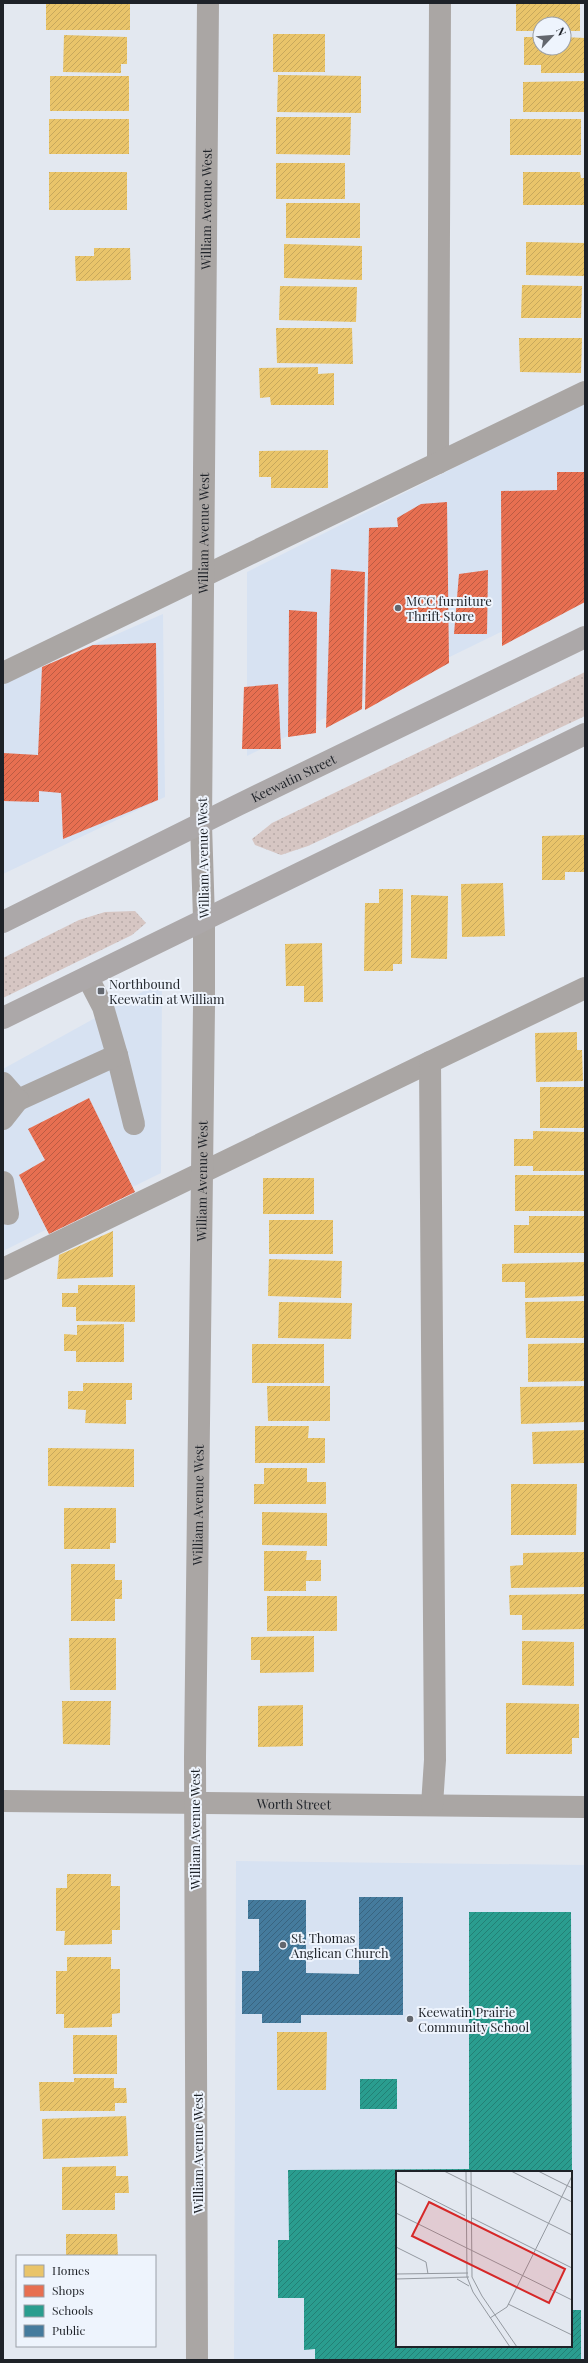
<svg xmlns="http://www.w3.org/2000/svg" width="588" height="2363" font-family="'Playfair Display',serif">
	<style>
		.built { fill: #d7e2f2; fill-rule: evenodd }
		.grass { fill: url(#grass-dots) }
		.homes { fill: url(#homes-hatch) }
		.shops { fill: url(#shops-hatch) }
		.schools { fill: url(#schools-hatch) }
		.public { fill: url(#public-hatch) }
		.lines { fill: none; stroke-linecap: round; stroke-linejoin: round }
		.minor { stroke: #aaa6a4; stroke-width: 22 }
		.major { stroke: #aca8a9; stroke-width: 22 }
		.poi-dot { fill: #63676e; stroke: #eef4fd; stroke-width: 1.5 }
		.labels { text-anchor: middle; stroke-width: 4; stroke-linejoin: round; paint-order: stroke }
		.street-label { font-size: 13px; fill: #1e2228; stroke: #eef4fd }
		.poi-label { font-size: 13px; fill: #1e2228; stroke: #eef4fd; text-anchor: start }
		.inset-road { fill: none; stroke: #9499a0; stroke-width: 1 }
		.view { fill: #d62828; fill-opacity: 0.15; stroke: #d62828; stroke-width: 2 }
		.inset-edge { fill: none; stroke: #1e2228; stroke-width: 2 }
	</style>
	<defs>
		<pattern id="grass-dots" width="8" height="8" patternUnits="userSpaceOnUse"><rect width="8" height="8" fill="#d6c6c3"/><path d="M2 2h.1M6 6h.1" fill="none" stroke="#b7aaa8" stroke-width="1.8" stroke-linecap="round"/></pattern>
		<pattern id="homes-hatch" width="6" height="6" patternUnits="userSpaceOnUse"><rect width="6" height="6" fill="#e9c46a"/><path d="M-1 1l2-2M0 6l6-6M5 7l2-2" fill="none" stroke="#c7a85c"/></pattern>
		<pattern id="shops-hatch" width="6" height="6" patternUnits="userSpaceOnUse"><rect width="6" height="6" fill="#e76f51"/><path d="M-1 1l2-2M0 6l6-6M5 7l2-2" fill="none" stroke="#bb5b43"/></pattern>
		<pattern id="schools-hatch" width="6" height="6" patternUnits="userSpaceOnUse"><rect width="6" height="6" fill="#2a9d8f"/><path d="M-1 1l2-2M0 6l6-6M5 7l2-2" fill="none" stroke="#238075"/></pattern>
		<pattern id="public-hatch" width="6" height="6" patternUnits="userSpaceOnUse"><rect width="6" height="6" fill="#457b9d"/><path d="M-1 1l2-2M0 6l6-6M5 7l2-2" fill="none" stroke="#396480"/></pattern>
	</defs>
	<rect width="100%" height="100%" fill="#e3e8f0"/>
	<g class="built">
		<polygon points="585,402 585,591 247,756 247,572"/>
		<polygon points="163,614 165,797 3,874 3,684"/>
		<polygon points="162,981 161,1173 3,1251 3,1069"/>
		<path d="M236,1861L585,1865V2360H234ZM397,2172H571V2346H397Z"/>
	</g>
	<g class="grass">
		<polygon points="585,672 585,716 308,846 281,855 255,845 252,839 272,823"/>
		<polygon points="135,911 146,923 132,935 3,998 3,958 79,920 105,912"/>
	</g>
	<g class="homes">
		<rect x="46" y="3" width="84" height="27"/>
		<polygon points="516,3 580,3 580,31 564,31 564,24 540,24 540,31 516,31"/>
		<rect x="273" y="34" width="52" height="38"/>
		<polygon points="64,35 127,37 127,64 121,64 121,73 63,72"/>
		<polygon points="524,37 540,37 540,48 564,48 564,37 585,38 585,73 541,73 541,65 524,65"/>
		<polygon points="278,75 361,76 361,113 277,112"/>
		<rect x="50" y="76" width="79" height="35"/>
		<polygon points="585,81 585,112 523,112 523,82"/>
		<polygon points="276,117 351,117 350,155 276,154"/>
		<rect x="49" y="119" width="80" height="35"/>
		<rect x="510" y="119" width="71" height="36"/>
		<rect x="276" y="163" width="69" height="36"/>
		<rect x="49" y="172" width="78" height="38"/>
		<polygon points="523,172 580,172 581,178 585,178 585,205 523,205"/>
		<rect x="286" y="203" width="74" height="35"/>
		<polygon points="526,242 585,243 585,276 526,275"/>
		<polygon points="284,244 362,246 362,280 284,278"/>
		<polygon points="94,248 130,248 131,280 76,281 75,256 94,256"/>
		<polygon points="522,285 582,286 581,318 521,318"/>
		<polygon points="280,286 357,287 356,322 279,320"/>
		<polygon points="276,328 352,328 353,364 277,363"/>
		<polygon points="519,338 582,338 581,373 520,372"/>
		<polygon points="318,367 318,374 334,373 334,405 271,405 270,397 260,398 259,368"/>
		<polygon points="328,450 328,488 271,488 271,477 259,477 259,451"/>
		<polygon points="585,835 585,872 565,872 565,880 542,880 542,836"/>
		<polygon points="503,883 505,936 462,937 461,884"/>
		<polygon points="379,889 403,889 402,964 393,964 393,971 364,971 365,903 379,903"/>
		<polygon points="411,895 448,896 447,959 411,958"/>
		<polygon points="322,943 323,1002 304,1002 304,986 286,986 285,944"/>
		<polygon points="577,1032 577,1050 582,1050 583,1081 536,1082 535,1033"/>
		<polygon points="540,1087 585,1087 584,1128 540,1128"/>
		<polygon points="533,1131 585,1132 584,1171 533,1171 533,1166 514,1166 514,1139 533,1139"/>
		<rect x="515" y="1175" width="69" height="36"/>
		<rect x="263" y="1178" width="51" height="36"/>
		<polygon points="529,1216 584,1216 584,1253 514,1253 514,1225 529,1225"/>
		<rect x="269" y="1220" width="64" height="34"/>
		<polygon points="113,1231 113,1277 57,1279 59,1255"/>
		<polygon points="269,1259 342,1261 341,1298 268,1296"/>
		<polygon points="585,1262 585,1296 525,1298 525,1282 502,1282 502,1264"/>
		<polygon points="78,1285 135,1285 135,1322 76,1321 76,1307 62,1307 62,1293 78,1293"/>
		<polygon points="585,1301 585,1338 526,1338 525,1302"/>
		<polygon points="279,1302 352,1303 351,1339 278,1338"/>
		<polygon points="124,1324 124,1362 76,1362 76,1351 64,1351 64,1334 77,1335 77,1325"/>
		<polygon points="585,1343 585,1381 528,1382 528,1344"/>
		<rect x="252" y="1344" width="72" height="39"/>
		<polygon points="83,1383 132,1383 132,1400 126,1400 126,1424 85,1423 86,1410 68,1409 68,1391 83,1391"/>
		<polygon points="267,1386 330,1386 330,1421 268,1421"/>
		<polygon points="585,1386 585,1422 521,1424 520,1387"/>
		<polygon points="255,1426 309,1426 308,1438 325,1438 325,1463 255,1463"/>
		<polygon points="585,1430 585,1463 533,1464 532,1432"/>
		<polygon points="48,1448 134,1449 134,1487 48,1486"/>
		<polygon points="264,1468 307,1468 307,1482 326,1482 326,1504 254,1504 254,1484 264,1484"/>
		<polygon points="511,1484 577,1484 576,1535 511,1535"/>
		<polygon points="64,1508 116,1508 116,1543 110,1543 110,1549 64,1549"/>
		<polygon points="262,1512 327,1513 327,1546 262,1545"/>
		<polygon points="264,1551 307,1551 306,1560 321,1560 321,1581 306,1581 306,1591 264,1591"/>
		<polygon points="584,1552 585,1587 511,1588 510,1566 523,1565 523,1553"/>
		<polygon points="71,1564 115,1564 115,1580 122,1580 122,1599 115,1599 115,1621 71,1621"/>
		<polygon points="585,1594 585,1629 522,1630 522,1615 510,1615 509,1595"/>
		<rect x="267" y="1596" width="70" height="35"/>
		<polygon points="314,1636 314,1672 260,1673 260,1660 251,1660 251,1637"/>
		<polygon points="69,1638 116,1638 116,1690 70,1690"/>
		<polygon points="522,1641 574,1642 574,1686 522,1685"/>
		<polygon points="62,1701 111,1701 110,1745 63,1744"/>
		<polygon points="506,1703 579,1704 579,1738 572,1738 572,1754 506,1754"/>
		<polygon points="303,1705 303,1746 258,1747 258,1706"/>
		<polygon points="67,1874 111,1874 111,1886 120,1886 120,1930 112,1930 112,1944 64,1945 65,1931 56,1931 56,1888 67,1888"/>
		<polygon points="67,1957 111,1957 111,1969 120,1969 120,2013 112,2014 112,2027 64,2028 64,2014 56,2014 56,1971 67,1971"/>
		<polygon points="277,2032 327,2032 326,2090 277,2090"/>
		<rect x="73" y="2035" width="44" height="39"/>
		<polygon points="74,2078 114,2078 114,2088 126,2088 127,2103 115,2103 115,2111 40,2111 39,2082 74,2082"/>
		<polygon points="126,2116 128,2156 43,2159 42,2119"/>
		<polygon points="116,2166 116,2176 128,2176 129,2193 115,2193 115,2210 62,2210 62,2167"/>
		<polygon points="66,2234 117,2234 118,2256 66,2256"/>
	</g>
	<g class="shops">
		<polygon points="557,472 585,472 585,602 502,646 501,491 557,490"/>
		<polygon points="447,502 449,663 365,710 369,528 398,527 397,518 421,504"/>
		<polygon points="331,569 365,572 362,709 326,728"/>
		<polygon points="488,570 487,634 454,634 459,574"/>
		<polygon points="289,610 317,612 316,733 288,737"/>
		<polygon points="156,643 158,800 63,839 61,793 39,791 39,802 3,801 3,753 38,755 42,667 93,645"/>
		<polygon points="278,684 281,749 242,749 244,687"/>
		<polygon points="89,1098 135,1192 49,1234 19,1175 45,1160 28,1129"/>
	</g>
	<g class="schools">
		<polygon points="469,1912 571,1912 572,2172 397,2172 397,2346 571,2346 571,2310 581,2310 581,2360 315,2360 315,2349 304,2350 304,2298 278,2298 278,2240 289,2240 288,2170 469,2169"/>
		<rect x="360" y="2079" width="37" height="30"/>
	</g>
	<polygon class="public" points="359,1897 403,1897 403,2015 301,2015 301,2023 262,2023 262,2014 242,2014 242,1971 259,1971 259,1919 248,1919 248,1900 306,1900 306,1973 359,1974"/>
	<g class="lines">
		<g class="minor">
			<polyline points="438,463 440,3"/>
			<polyline points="3,673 585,392"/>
			<polyline points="117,1055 134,1124"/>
			<polyline points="3,1083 18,1100 117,1055 103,1007 88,978"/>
			<polyline points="3,1119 18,1100"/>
			<polyline points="3,1182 8,1214"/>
			<polyline points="3,1269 430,1062"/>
			<path id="s1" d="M3,1801L585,1807"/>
			<polyline points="432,1805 435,1760 430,1062 585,988"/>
			<path id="s2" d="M197,2360L195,1757L204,1006V919L201,824L208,3"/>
		</g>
		<g class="major">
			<path id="s3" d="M3,922L238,805L585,637"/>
			<polyline points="3,1018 585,734"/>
		</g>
	</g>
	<g class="poi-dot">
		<circle cx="398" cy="608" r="4"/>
		<rect x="97" y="987" width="8" height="8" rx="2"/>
		<circle cx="283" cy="1945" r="4"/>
		<circle cx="410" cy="2019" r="4"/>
	</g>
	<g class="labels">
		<g class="street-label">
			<text dy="5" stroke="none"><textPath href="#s2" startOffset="2151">William Avenue West</textPath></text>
			<text dy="5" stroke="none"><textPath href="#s2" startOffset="1827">William Avenue West</textPath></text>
			<text dy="5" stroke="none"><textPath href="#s3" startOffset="324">Keewatin Street</textPath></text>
			<text transform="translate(203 858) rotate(-91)" y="5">William Avenue West</text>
			<text dy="5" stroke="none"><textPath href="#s2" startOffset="1179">William Avenue West</textPath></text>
			<text dy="5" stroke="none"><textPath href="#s2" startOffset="855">William Avenue West</textPath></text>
			<text dy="5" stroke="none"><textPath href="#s1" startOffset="291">Worth Street</textPath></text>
			<text transform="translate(195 1829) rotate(-90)" y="5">William Avenue West</text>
			<text transform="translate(198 2153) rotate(-90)" y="5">William Avenue West</text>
		</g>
		<g class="poi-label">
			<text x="406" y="606">MCC furniture<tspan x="406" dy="15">Thrift Store</tspan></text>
			<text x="109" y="989">Northbound<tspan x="109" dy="15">Keewatin at William</tspan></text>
			<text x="291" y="1943">St. Thomas<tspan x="291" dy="15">Anglican Church</tspan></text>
			<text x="418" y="2017">Keewatin Prairie<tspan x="418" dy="15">Community School</tspan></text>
		</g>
	</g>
	<g transform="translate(396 2171)">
		<rect width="176" height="176" fill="#e3e8f0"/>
		<path class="inset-road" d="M48,0L176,64M70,0L71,106L77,121L114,176M75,0L76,106L86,125L121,176M115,0L176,31M142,0L176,17M0,10L69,45M0,42L176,129M76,47L176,97M0,76L30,91L32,103M0,103L72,102M0,108L73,106M61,108L73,115M112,133L176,164M94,147L111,136L176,5"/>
		<path class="view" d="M33,31L169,98L153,132L16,65Z"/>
		<rect width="176" height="176" class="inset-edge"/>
	</g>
	<rect width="588" height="2363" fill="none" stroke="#1e2228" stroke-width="8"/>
	<rect x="16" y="2255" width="140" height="92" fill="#eef4fd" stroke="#9ba0a8"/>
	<rect x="24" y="2265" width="20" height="12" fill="#e9c46a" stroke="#9ba0a8"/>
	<text x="52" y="2275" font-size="12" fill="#1e2228">Homes</text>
	<rect x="24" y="2285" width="20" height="12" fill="#e76f51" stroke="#9ba0a8"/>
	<text x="52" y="2295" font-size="12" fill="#1e2228">Shops</text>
	<rect x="24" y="2305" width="20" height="12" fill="#2a9d8f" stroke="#9ba0a8"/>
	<text x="52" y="2315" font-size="12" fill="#1e2228">Schools</text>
	<rect x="24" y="2325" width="20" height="12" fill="#457b9d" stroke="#9ba0a8"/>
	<text x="52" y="2335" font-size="12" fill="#1e2228">Public</text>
	<g transform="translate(552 36) rotate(64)"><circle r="19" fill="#eef4fd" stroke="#9ba0a8"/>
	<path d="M0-3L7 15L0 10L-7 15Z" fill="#63676e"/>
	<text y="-6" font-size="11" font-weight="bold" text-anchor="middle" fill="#1e2228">N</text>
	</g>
</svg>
